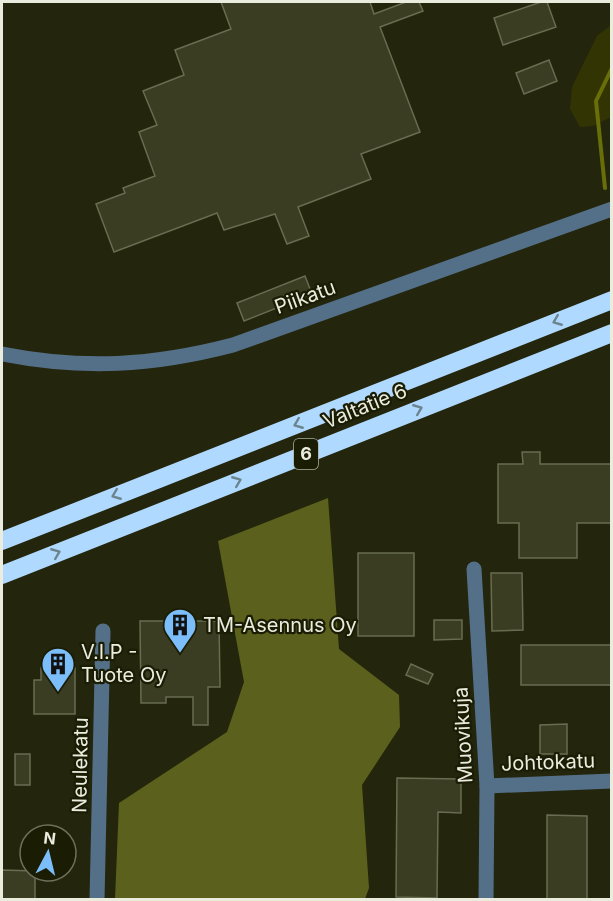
<svg xmlns="http://www.w3.org/2000/svg" width="613" height="901" font-family="Inter,sans-serif">
	<style>
		.green { fill: #323503 }
		.forest { fill: #5b611d }
		.lines { fill: none; stroke-linecap: round; stroke-linejoin: round }
		.stream { stroke: #686f09; stroke-width: 4 }
		.building { fill: #3a3d22; stroke: #686c50; stroke-width: 1.5 }
		.minor { stroke: #547089; stroke-width: 15 }
		.highway { stroke: #b0d9ff; stroke-width: 18 }
		.oneway { stroke: #6c848e }
		.labels { text-anchor: middle; stroke-width: 4.5; stroke-linejoin: round; paint-order: stroke }
		.shield { fill: #1a1c04; stroke: #acae9c; stroke-width: 1.5 }
		.shield-label { font-size: 18px; font-weight: bold; fill: #eaeddd }
		.street-label { font-size: 20px; fill: #eaeddd; stroke: #1a1c04 }
		.poi-label { font-size: 20px; fill: #eaeddd; stroke: #1a1c04; text-anchor: start }
	</style>
	<rect width="100%" height="100%" fill="#23260c"/>
	<polygon class="green" points="611,25 611,117 593,126 580,127 570,109 572,87 597,36"/>
	<polygon class="forest" points="328,498 339,649 399,695 400,727 362,785 369,888 365,899 115,899 119,803 227,732 244,682 218,541"/>
	<g class="lines">
		<polyline class="stream" points="605,188 596,101 612,68"/>
	</g>
	<g class="building">
		<polygon points="221,2 370,2 374,14 406,2 419,2 423,11 380,27 420,132 361,154 371,179 298,207 309,236 287,244 275,214 224,230 217,213 114,252 96,204 125,193 123,188 155,176 139,132 157,125 143,91 184,75 175,50 231,29"/>
		<polygon points="541,2 547,2 556,27 503,45 494,18"/>
		<polygon points="549,60 557,81 524,94 516,73"/>
		<polygon points="305,276 312,294 244,321 237,303"/>
		<polygon points="522,452 540,452 540,464 612,464 612,523 577,523 577,558 519,558 519,523 498,523 498,464 523,464"/>
		<rect x="358" y="553" width="56" height="83"/>
		<polygon points="491,573 522,573 523,630 492,631"/>
		<polygon points="434,620 462,620 462,639 434,640"/>
		<polygon points="140,621 219,621 220,687 208,687 208,725 193,725 193,697 166,697 166,703 141,703"/>
		<rect x="521" y="645" width="91" height="40"/>
		<polygon points="411,664 433,674 428,684 406,675"/>
		<polygon points="41,668 75,668 75,714 34,714 34,680 41,680"/>
		<polygon points="567,724 567,754 540,754 540,725"/>
		<rect x="15" y="754" width="15" height="31"/>
		<polygon points="397,778 461,779 461,813 438,812 437,898 396,897"/>
		<polygon points="547,815 587,816 587,900 547,900"/>
		<polygon points="2,870 35,871 35,900 2,900"/>
	</g>
	<g class="lines">
		<g class="minor">
			<path d="M2,354C84,370 152,366 233,345L612,209"/>
			<polyline points="474,569 487,786 486,900"/>
			<polyline points="487,786 612,781"/>
			<polyline points="97,900 103,631"/>
		</g>
		<g class="highway">
			<polyline points="2,541 612,300"/>
			<polyline points="2,575 612,333"/>
		</g>
	</g>
	<defs><path id="oneway-chevron" d="M-2-3.5L2.5 0L-2 3.5" fill="none" stroke-width="1.6" stroke-linecap="round" stroke-linejoin="round" transform="scale(1.5)"/></defs>
	<g class="oneway">
		<use href="#oneway-chevron" transform="translate(557 321) rotate(158)"/>
		<use href="#oneway-chevron" transform="translate(418 409) rotate(-22)"/>
		<use href="#oneway-chevron" transform="translate(298 424) rotate(158)"/>
		<use href="#oneway-chevron" transform="translate(237 481) rotate(-22)"/>
		<use href="#oneway-chevron" transform="translate(116 495) rotate(158)"/>
		<use href="#oneway-chevron" transform="translate(56 553) rotate(-22)"/>
	</g>
	<defs>
		<g id="building-pin" transform="scale(1.725)"><path d="M0 17L-7.5 6A9.5 9.5 0 1 1 7.5 6Z" fill="#7bbef9" stroke="#1a1c04"/><path d="M-4-6H4V6H1V3H-1V6H-4ZM-2.5-4.3h1.7v1.8h-1.7ZM.8-4.3h1.7v1.8H.8ZM-2.5-1h1.7V.8h-1.7ZM.8-1h1.7V.8H.8Z" fill="#111"/></g>
	</defs>
	<g fill-rule="evenodd">
		<use href="#building-pin" x="180" y="625"/>
		<use href="#building-pin" x="58" y="664"/>
	</g>
	<g class="labels">
		<rect class="shield" x="294" y="439" width="24" height="30" rx="4.5"/>
		<g class="shield-label">
			<text x="306" y="460">6</text>
		</g>
		<g class="street-label">
			<text transform="translate(305 297) rotate(-20)" y="7">Piikatu</text>
			<text transform="translate(365 406) rotate(-22)" y="7">Valtatie 6</text>
			<text transform="translate(463 735) rotate(-93)" y="7">Muovikuja</text>
			<text transform="translate(548 762) rotate(-2)" y="7">Johtokatu</text>
			<text transform="translate(80 765) rotate(-89)" y="7">Neulekatu</text>
		</g>
		<g class="poi-label">
			<text x="203" y="632">TM-Asennus Oy</text>
			<text x="81" y="659">V.I.P -<tspan x="81" dy="23">Tuote Oy</tspan></text>
		</g>
	</g>
	<rect width="613" height="901" fill="none" stroke="#eaeddd" stroke-width="6"/>
	<g transform="translate(48 853) rotate(7)"><circle r="28" fill="#1a1c04" stroke="#6d705b" stroke-width="1.5"/>
	<path d="M0-4.5L10 22L0 15L-10 22Z" fill="#7bbef9"/>
	<text y="-9" font-size="16" font-weight="bold" text-anchor="middle" fill="#eaeddd">N</text>
	</g>
</svg>
